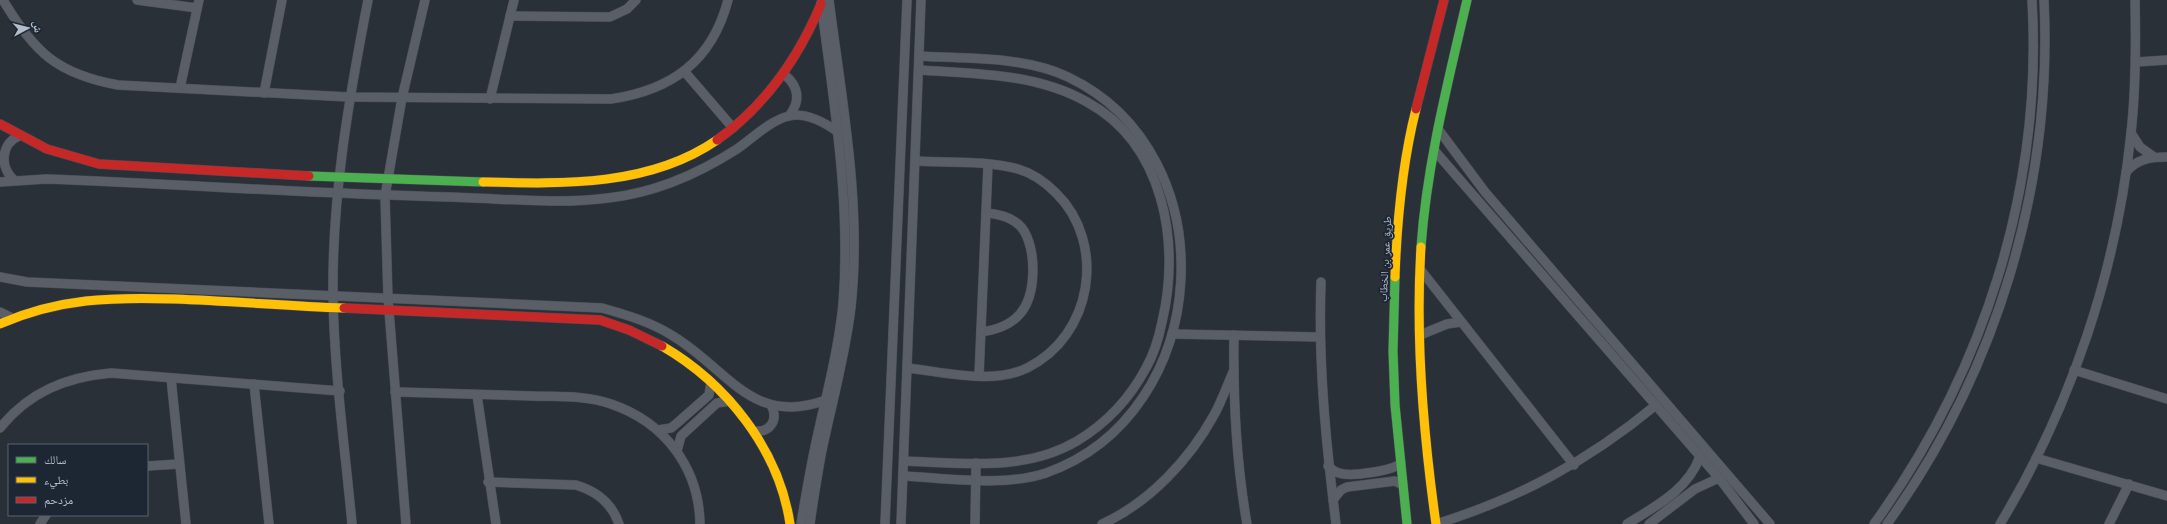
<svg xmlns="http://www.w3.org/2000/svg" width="2167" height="524" font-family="'DM Sans','Noto Naskh Arabic',sans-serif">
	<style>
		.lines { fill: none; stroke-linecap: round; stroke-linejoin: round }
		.street-casing { stroke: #484c53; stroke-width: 10 }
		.fast-casing { stroke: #484c53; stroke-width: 10 }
		.slow-casing { stroke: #484c53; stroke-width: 10 }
		.jam-casing { stroke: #484c53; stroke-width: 10 }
		.street { stroke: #5a5e66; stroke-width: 9 }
		.fast { stroke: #4caf50; stroke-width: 9 }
		.slow { stroke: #ffc107; stroke-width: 9 }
		.jam { stroke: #c62828; stroke-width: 9 }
		.labels { text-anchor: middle; stroke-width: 3.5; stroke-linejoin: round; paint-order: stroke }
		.street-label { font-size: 11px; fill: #b4bcc9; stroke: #1d2633 }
	</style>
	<rect width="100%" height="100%" fill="#2a3038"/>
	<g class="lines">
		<g class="street-casing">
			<g id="street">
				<path d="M3,0C34,52 57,74 118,85L349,97L611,99C672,90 712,61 728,0"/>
				<polyline points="137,0 197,8"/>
				<polyline points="510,16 610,17 627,9 636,0"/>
				<polyline points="2136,62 2167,60"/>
				<polyline points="684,71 733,128"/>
				<path d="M785,75C799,87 801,101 789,116"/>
				<polyline points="180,88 199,0"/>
				<polyline points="264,93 282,0"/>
				<polyline points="490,99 514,0"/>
				<polyline points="1438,129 1485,192 1770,524"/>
				<polyline points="2131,133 2140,147 2154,157"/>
				<polyline points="1434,150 1719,478 1754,524"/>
				<path d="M2126,172C2137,159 2150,157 2167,157"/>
				<path d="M14,180C0,168 0,144 19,136"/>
				<path d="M0,182L46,179C180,184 314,194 448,197C499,198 558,205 608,198C654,193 698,174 737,149C753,138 769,121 789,116C806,112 824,122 838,132"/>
				<polyline points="1420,269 1574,465"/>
				<path d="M0,277L27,282L602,308C627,315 651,322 673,336C729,370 752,427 826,400"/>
				<path d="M1321,282C1318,364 1326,443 1336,524"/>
				<polyline points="0,312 12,318"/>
				<path d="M981,332C996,330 1009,326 1019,315C1037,296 1037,248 1022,228C1013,217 999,214 986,213"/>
				<polyline points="1172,334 1319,337"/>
				<path d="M1234,335C1233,399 1236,461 1247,524"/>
				<polyline points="1420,335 1447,324 1461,322"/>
				<path d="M907,368C945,372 992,385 1027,368C1093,336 1107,243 1056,193C1046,183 1032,173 1018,169C986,160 948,163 915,161"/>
				<polyline points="2074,370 2167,399"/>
				<polyline points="979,376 988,165"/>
				<polyline points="171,378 186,524"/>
				<polyline points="254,384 269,524"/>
				<path d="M395,392C441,393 487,395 532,396C557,397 586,395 611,404C664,422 699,467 700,524"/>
				<polyline points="477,395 496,524"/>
				<path d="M0,428C29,392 66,377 111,373L340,391"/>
				<polyline points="658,430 671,428 676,424 709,395 711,382"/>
				<path d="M754,431C770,433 779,420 771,405"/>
				<polyline points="677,451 681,436 717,403 730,401"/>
				<polyline points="2036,458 2167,496"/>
				<path d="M904,461C962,463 1025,472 1077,441C1107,423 1130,398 1146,368C1154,354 1159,337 1162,322C1181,243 1164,144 1087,102C1036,73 976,74 919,70"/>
				<polyline points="147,466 179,464"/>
				<path d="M1328,466C1332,469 1334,472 1339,473C1350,477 1393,471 1401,463"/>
				<path d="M903,476C947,478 1004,487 1046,473C1214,414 1230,154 1068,77C1024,56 968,59 919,56"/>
				<path d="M488,482L576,485C596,491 612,503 619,524"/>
				<polyline points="1333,500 1341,490 1347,487 1395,481 1403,485"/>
				<polyline points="40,524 46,515"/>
				<path d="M352,524C345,448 334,371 333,294C332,195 349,98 368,0"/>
				<polyline points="406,524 388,298 385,196 402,98 425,0"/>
				<path d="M801,524C805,500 809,476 814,452C824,403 838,355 843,304C851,203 834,104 821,3"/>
				<path d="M810,524C813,501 817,478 821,455C831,406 845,358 851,307C862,204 842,102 829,0"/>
				<polyline points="885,524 907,0"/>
				<polyline points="901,524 921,0"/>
				<polyline points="975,524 976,463"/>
				<path d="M1102,524C1149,503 1190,459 1214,415C1222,401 1227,385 1234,370"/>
				<path d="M1436,524C1520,498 1588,461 1656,405"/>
				<path d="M1627,524C1656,506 1689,489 1700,456"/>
				<polyline points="1649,524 1695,489 1719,478"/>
				<path d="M1874,524C1984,372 2043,188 2032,0"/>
				<path d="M1887,524C1996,373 2053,186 2044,0"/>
				<path d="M2000,524C2071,407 2117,270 2131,133C2136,89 2136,45 2135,0"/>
				<polyline points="2109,524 2129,484"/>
			</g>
		</g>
		<g class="fast-casing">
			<g id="fast">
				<polyline points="309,176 483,182"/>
				<path d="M1421,247C1427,163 1448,82 1467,0"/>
				<polyline points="1395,277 1393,351 1395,405 1407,524"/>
			</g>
		</g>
		<g class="slow-casing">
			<g id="slow">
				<path d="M483,182C562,184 649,187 717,140"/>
				<path d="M1421,247C1415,340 1423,432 1436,524"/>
				<path d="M1395,277C1397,220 1402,164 1416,109"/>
				<path d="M0,324C59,298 112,297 175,299C231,301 287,306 344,308"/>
				<path d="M662,346C726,383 779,449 790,524"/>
			</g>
		</g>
		<g class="jam-casing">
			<g id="jam">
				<polyline points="1416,109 1444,0"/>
				<polyline points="0,124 47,149 99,164 309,176"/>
				<path d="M717,140C766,105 798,59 821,4"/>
				<polyline points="344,308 600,320 629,330 662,346"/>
			</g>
		</g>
		<use href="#street" class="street"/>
		<use href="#fast" class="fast"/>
		<use href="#slow" class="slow"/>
		<use href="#jam" class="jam"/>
	</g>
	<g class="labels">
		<g class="street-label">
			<text transform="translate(1385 259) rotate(-87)" y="4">طريق عمر بن الخطاب</text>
		</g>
	</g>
	<rect x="8" y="444" width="140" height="72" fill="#1d2633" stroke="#59626f"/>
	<rect x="16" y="457" width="20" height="6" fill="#4caf50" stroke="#59626f"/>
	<text x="44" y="464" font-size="12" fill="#b4bcc9">سالك</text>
	<rect x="16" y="477" width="20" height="6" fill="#ffc107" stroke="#59626f"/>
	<text x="44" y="484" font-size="12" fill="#b4bcc9">بطيء</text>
	<rect x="16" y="497" width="20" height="6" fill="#c62828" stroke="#59626f"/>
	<text x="44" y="504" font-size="12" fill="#b4bcc9">مزدحم</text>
	<g transform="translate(28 28) rotate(83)" stroke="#1d2633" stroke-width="3" paint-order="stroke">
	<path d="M0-3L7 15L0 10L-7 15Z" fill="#b4bcc9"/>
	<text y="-6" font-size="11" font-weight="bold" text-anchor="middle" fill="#b4bcc9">ش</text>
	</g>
</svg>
